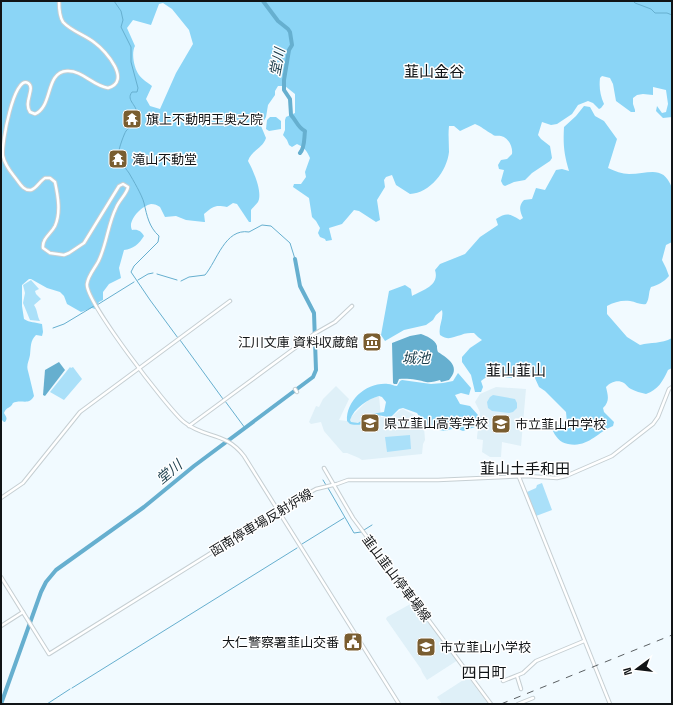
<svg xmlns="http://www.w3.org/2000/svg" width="673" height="705" font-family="'Space Grotesk','Noto Sans JP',sans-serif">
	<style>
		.built { fill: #dff0f8 }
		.green { fill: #aae0f9 }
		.forest { fill: #8bd5f6; fill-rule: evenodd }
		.water { fill: #66afcf }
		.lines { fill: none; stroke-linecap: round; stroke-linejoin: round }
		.stream { stroke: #66afcf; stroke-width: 1 }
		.river { stroke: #66afcf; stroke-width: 4 }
		.secondary-casing { stroke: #c6cfd3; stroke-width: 4.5 }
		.secondary { stroke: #fff; stroke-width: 2.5 }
		.rail { stroke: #5b6063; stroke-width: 1; stroke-dasharray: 7 7; stroke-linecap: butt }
		.labels { text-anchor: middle; stroke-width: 3; stroke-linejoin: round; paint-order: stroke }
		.poi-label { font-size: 13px; fill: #111416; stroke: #fff; text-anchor: start }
		.street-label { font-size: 13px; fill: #111416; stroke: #fff }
		.water-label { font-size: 14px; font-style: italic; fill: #1c3e4c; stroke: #fff }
		.quarter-label { font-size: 15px; fill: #111416; stroke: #fff }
	</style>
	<rect width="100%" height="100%" fill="#f1faff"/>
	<g class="built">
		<polygon points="336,386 349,399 339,420 347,421 368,400 379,396 381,417 391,418 400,410 403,409 415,415 420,426 424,427 425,440 423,444 422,454 362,460 359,458 347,453 343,453 324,431 321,422 311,424 309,422 316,406 319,407 323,399"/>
		<polygon points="496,387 526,389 521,446 502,442 501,457 490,457 482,452 483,440 477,439 477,437 480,412 475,402 480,394"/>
		<polygon points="414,602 458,660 427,680 422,672 421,669 386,619 387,617"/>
		<polygon points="468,677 488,704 442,704 437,697"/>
	</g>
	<g class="green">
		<path d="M31,280L39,289L35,291L36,294L41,299L34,305C38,311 37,316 40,321L30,320L23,303L25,293L23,285Z"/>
		<polygon points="70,367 71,368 73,367 82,379 64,400 50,392"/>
		<polygon points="493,395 515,399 517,403 517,408 513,412 509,413 492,411 488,408 487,402 490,397"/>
		<polygon points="410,435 411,449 387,452 385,437"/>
		<polygon points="542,483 552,510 536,516 527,492 536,488 537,485"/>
	</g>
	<g class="forest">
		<path d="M1,1H672V117L663,118L656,111L657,106L662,113L666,112L668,104L666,90L653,87V95L643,94L637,95L633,98V104L635,110V112H631L616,101L613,84L610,78L602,76L600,78C599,87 600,95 604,104L601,108L599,109L593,103L588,101L578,105L572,114L557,124L551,125L542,122L538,135L541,139L550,146L552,158L550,161L532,173L525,180L514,182L505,186L503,185L501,181L504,170L499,169L498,165L501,160L507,159L512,154C513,147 509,138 501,136C497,135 495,137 492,134C486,131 481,126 475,124L460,131L454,126H449C448,135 449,143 449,152C447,171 430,193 410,194L396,185L392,175L386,177L384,180L385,187L377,200L380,220L376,222L359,211L354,210L342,224L329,228L332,240L326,241L325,239L320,237L318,233L320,228L316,221L312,217L309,198L293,187L294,184H301L306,177L305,172L310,158C307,151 304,147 297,144L292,147L289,145L287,140L283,135L285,130V120L286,117L295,113V94L285,86H278L275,91V95L268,105L266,117L261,126L266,138C263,148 251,151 248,161C253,170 263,192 258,202C256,205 253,207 251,210V222H249L237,204L233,203L227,207C215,205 214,206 204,214L205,222H204L186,220L176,216L165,217L160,207C157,205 155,204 151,204C141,206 127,221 132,230C138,229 141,231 144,236C139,244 133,249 124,250L119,268L121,278L109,284L103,292V300L99,302L95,309L92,308L81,312L67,304L64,296L60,292L47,288L31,279H29L22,285V306L24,319C30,323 35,322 42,324L43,332L42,336L36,335C30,341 31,347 30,355C29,361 26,365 28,371C30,379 32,387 34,396C29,405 23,400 16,402C11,403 14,403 11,406C7,409 6,408 4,413C6,417 8,418 5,422H4L1,419ZM163,3L172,9L189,30L193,44L176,73L160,109L150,106L146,99L152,86C148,83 142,79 139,75C134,68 131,53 135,46L127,28L133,20L151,25L159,4Z"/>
		<path d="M584,106L590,107L595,116L604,121L617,139L608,168C615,171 622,174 629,174C649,174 663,164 672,188V242L666,245L662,260L666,268L669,276C664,282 658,285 651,287C648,293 650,298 646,304C640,305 636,302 630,301C622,300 614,302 607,306V314L627,337L640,345C651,342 661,344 672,338V368L668,370C663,381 658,390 646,394C641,393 635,391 631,389C628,388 626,384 624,383C618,379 610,382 606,387C608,396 610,401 603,408L604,412L614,422L613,426C596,433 588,448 568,444C560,443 555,436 552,429L556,425H564L567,423L566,412L545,391L539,387L534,376C527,377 519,378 512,378C501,377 490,373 481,381L483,387L481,392H475L471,375L462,362V357L470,348L482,340L478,337L474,333C470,333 465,333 461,335C452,337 449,341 440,335C438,326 444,319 442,310L436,315L433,320L426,325L404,330L385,341L381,335L389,291L405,285L411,289L412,296C422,290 440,286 435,270L440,264L465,254L480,237L498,225L496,219C507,212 510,214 520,220L523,218C520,211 518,206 524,200L532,199L536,188L545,190L556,170L562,169L569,171C564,154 563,145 564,127L576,116Z"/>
		<polygon points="270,117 276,117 281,121 281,129 269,131 266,129 267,120"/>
		<path d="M458,373L471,388L469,395L461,393L455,395L460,404L470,406L478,415L477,423L475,427L463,431L455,428L445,431L434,429L424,424L417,413L403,408L399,409L391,417C386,417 380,415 375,415C363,417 370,428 350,424L347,421C346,400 367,382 388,384C391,384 394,386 397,386L400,381L402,380L431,384L443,383L453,381ZM379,396L382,397L386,402L384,412L371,414L358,423L351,422L350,420C354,408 368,399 379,396Z"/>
	</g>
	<g class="water">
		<path d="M421,334C426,336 435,339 437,346C437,348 437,350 438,352C449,359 461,367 449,380L441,382L440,380C436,381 430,383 426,382C419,380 408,378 399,379L397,384H394L393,383L392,343L410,336Z"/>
		<polygon points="59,362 65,370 45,396 43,395 45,370"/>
	</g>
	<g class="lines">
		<g class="stream">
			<path d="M114,1L121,11L123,20L121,27L131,47V62L138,88L137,92H132C125,101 139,105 137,117C136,126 130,126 126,131C124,134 119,148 119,151C118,160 124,166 129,173C133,180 142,195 144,203C147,216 149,227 159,236L158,242L134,266L131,272L150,300L178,338"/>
			<polyline points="633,1 635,3 651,9 655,13 667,13 672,15"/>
			<polyline points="157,274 177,280"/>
			<polyline points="138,280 148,274 153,273"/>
			<path d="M181,281L189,277L205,275C217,261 225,228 249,232L262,225L271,226L290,243L295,259"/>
			<polyline points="97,305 134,282"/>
			<polyline points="53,328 64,324 94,306"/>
			<polyline points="180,340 223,399"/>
			<polyline points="225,401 245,428"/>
			<polyline points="323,480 326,485"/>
			<polyline points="328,488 354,533 361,532"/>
			<polyline points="364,530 372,525"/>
			<polyline points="302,544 344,518"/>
			<polyline points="72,688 297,548"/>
			<polyline points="47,704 70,689"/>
		</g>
		<g class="river">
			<path d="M263,1L278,21L288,29L290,32L292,45L289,50L284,80V90L290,99L291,115C296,120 298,128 305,131C304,138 305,148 300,153"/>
			<polyline points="1,704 41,592 46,582 56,570 144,507 194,466 313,377 316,370 314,313 300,286 295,259"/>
		</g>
		<g class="secondary-casing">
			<g id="secondary">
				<path d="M59,1C59,8 59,16 63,22C71,31 85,35 95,43C106,51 132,81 108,88C93,86 82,70 67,71C45,72 53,107 35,114L30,112C23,102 36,88 28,83C14,74 1,145 3,156C5,166 11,172 17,180C20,184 24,191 31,190C36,189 40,181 45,178H50L55,182C58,196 61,213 55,226C51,234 42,238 43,248L50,253L64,255L69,253L84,243L119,186L123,184L128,187C127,194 119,200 116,208C108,224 107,243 99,260C96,267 88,275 87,284C85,301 168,409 184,422C205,439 225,431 244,456L399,704"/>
				<polyline points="295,389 297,392"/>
				<polyline points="189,426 314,334 335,322 352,306"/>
				<polyline points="324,468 353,518 491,704"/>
				<polyline points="519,477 610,704"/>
				<polyline points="1,498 23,483 80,412 230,301"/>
				<polyline points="1,577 49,654 296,500 316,489 337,484 348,480 438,480 527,476 557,478 566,476 612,456 653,424 658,417 669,389 672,387"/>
				<polyline points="1,626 23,612"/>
				<polyline points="517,676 521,689"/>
				<polyline points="503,681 523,673 536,661 584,641"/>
				<polyline points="518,704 533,698"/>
			</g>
		</g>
		<use href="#secondary" class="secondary"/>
		<polyline class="rail" points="501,704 672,635"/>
	</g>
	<defs>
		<g id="temple-square" transform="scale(1)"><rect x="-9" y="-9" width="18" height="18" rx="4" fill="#795d30" stroke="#fff"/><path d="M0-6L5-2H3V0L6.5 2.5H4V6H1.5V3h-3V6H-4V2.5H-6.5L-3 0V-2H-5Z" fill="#fff"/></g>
		<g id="museum-square" transform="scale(1)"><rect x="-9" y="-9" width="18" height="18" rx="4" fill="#795d30" stroke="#fff"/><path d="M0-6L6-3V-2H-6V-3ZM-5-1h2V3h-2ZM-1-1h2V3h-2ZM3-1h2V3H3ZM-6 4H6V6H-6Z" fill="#fff"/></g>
		<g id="school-square" transform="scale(1)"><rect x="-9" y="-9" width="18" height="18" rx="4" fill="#795d30" stroke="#fff"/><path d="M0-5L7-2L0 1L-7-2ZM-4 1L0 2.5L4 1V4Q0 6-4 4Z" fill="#fff"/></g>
		<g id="civic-square" transform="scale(1)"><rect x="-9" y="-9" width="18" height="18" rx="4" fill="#795d30" stroke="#fff"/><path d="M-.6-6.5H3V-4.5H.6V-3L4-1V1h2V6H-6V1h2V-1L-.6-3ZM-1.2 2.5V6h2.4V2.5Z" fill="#fff"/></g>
	</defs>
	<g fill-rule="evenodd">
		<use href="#temple-square" x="132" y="119"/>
		<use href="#temple-square" x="118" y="159"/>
		<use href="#museum-square" x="372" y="342"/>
		<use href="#school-square" x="370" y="423"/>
		<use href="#school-square" x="501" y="424"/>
		<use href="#civic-square" x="353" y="642"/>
		<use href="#school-square" x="426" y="647"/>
	</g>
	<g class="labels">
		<g class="poi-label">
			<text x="146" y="124">旗上不動明王奥之院</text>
			<text x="132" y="164">滝山不動堂</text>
			<text x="358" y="347" text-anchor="end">江川文庫 資料収蔵館</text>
			<text x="384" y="428">県立韮山高等学校</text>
			<text x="515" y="429">市立韮山中学校</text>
			<text x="339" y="647" text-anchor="end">大仁警察署韮山交番</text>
			<text x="440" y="652">市立韮山小学校</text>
		</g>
		<g class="street-label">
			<text transform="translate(261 522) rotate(-31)" y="5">函南停車場反射炉線</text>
			<text transform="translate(397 578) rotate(53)" y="5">韮山韮山停車場線</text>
		</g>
		<g class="water-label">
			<text transform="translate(277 62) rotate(-79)" y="5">堂川</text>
			<text x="416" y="363">城池</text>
			<text transform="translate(169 472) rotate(-40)" y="5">堂川</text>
		</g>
		<g class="quarter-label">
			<text x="434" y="77">韮山金谷</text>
			<text x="516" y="376">韮山韮山</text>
			<text x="525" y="474">韮山土手和田</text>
			<text x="484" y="678">四日町</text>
		</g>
	</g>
	<rect width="673" height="705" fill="none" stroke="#111416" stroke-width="4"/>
	<g transform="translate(637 669) rotate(255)" stroke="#ffffff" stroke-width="3" paint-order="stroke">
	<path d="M0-3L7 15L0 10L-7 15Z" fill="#111416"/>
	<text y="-6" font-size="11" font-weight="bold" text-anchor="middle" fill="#111416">N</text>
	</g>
</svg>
